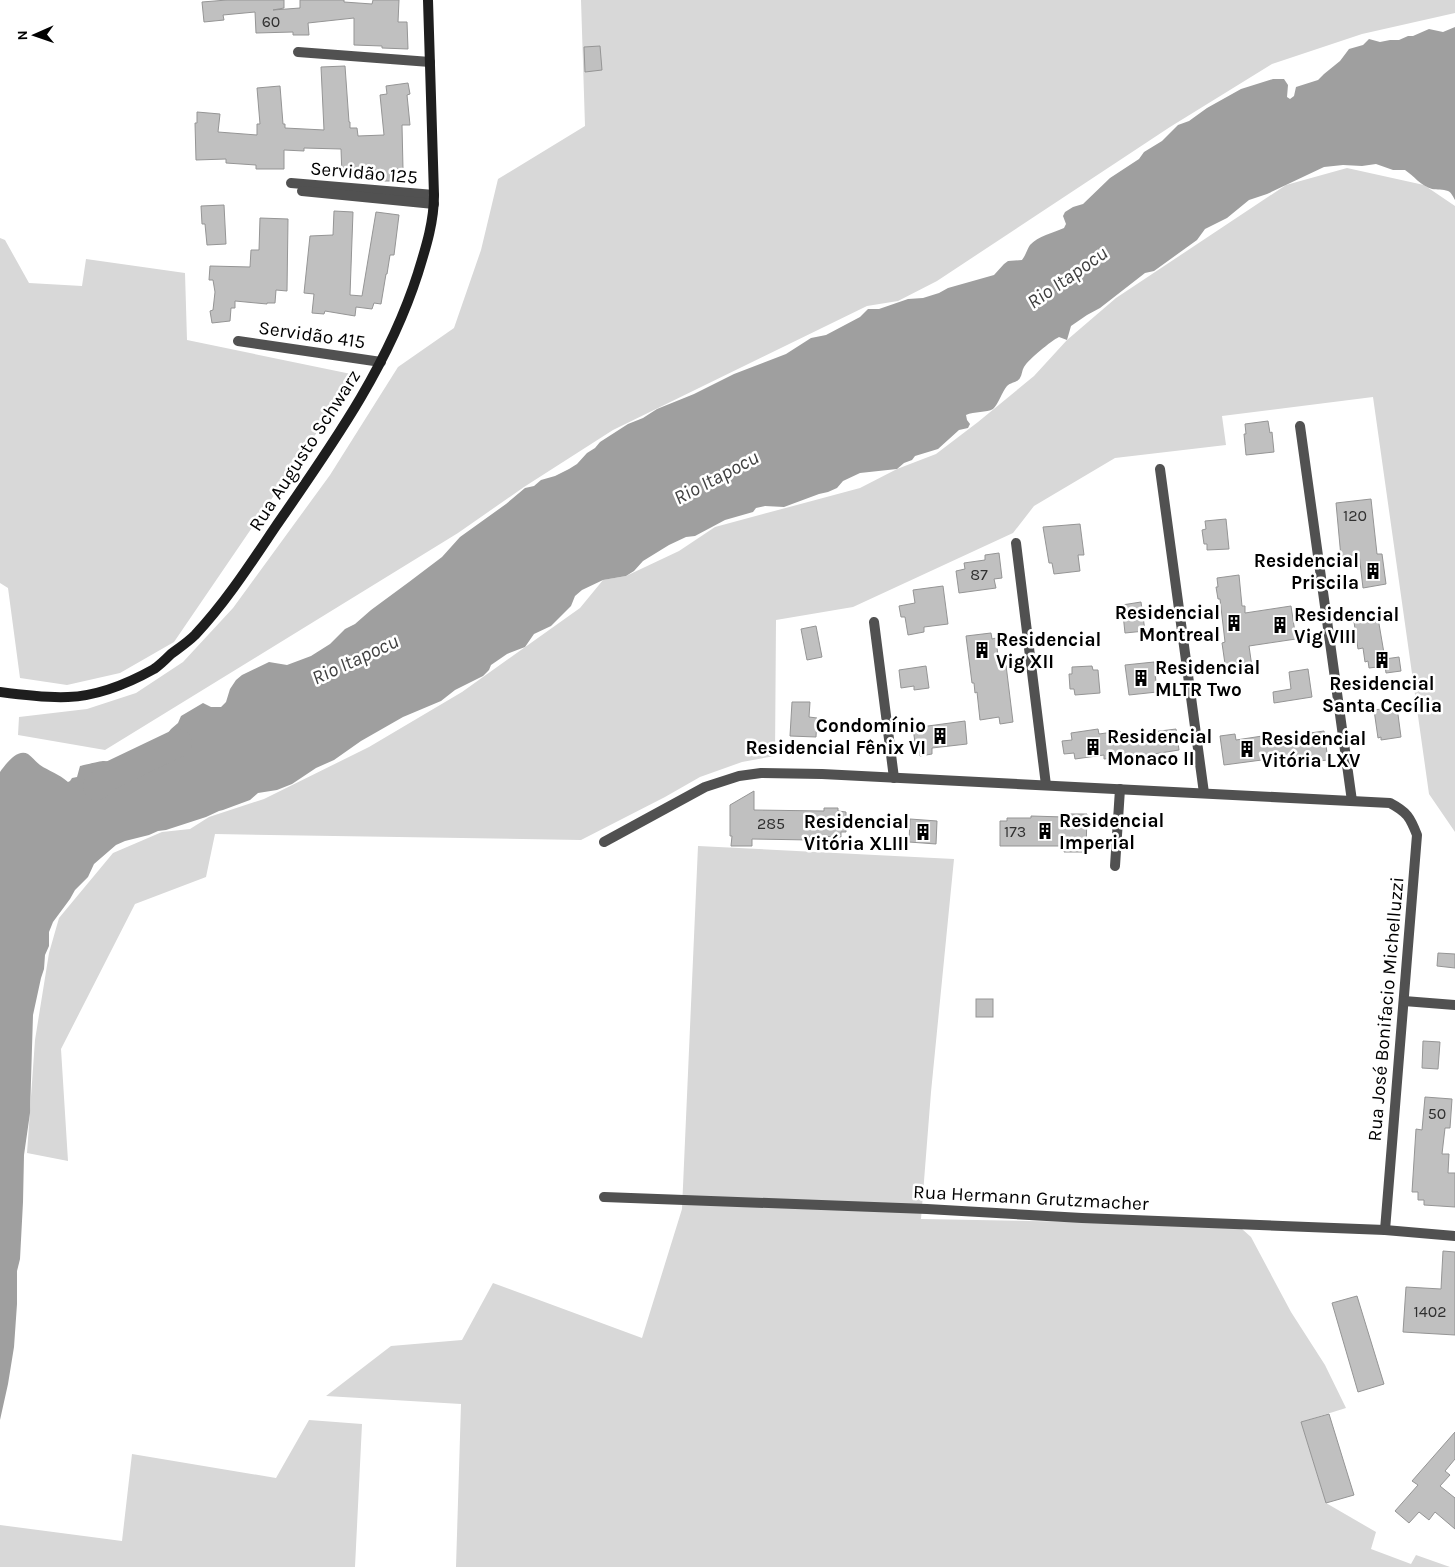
<svg xmlns="http://www.w3.org/2000/svg" width="1455" height="1567" font-family="Karla,sans-serif">
	<style>
		.green { fill: #d8d8d8 }
		.water { fill: #9f9f9f }
		.lines { fill: none; stroke-linecap: round; stroke-linejoin: round }
		.river { stroke: #9f9f9f; stroke-width: 28 }
		.building { fill: #c0c0c0; stroke: #959595 }
		.minor { stroke: #515151; stroke-width: 10 }
		.secondary { stroke: #1e1e1e; stroke-width: 10 }
		.labels { text-anchor: middle; stroke-width: 5; stroke-linejoin: round; paint-order: stroke }
		.number-label { font-size: 16px; fill: #303030 }
		.street-label { font-size: 19px; fill: #000; stroke: #fff }
		.poi-label { font-size: 19px; font-weight: bold; fill: #000; stroke: #fff; text-anchor: start }
		.water-label { font-size: 20px; font-style: italic; fill: #404040; stroke: #fff }
	</style>
	<rect width="100%" height="100%" fill="#fff"/>
	<g class="green">
		<polygon points="581,0 1455,0 1455,13 1362,34 1272,64 1170,127 937,281 898,301 867,306 613,430 524,487 458,533 105,750 18,735 19,717 87,709 136,693 183,662 233,608 330,475 398,367 454,328 481,250 498,179 585,126"/>
		<polygon points="1347,168 1424,185 1455,206 1455,832 1429,794 1373,397 1222,416 1226,445 1115,458 1034,506 1013,533 853,607 776,620 775,756 742,762 700,777 665,797 581,840 215,834 206,877 135,904 61,1049 68,1161 27,1153 35,1040 49,953 59,918 113,853 162,832 190,829 209,817 264,799 369,747 462,692 580,608 603,580 626,576 679,551 715,527 860,488 897,469 936,454 978,422 1034,376 1067,340 1116,298 1286,185"/>
		<polygon points="0,238 5,240 29,283 82,286 86,259 185,273 187,340 356,375 174,642 120,673 67,685 20,678 8,588 0,583"/>
		<polygon points="698,846 954,859 931,1092 921,1219 1233,1225 1242,1229 1251,1237 1291,1312 1325,1365 1346,1408 1301,1422 1326,1503 1376,1532 1371,1549 1411,1564 1416,1555 1450,1567 456,1567 461,1404 326,1396 391,1346 462,1340 493,1283 642,1338 682,1209"/>
		<polygon points="309,1420 362,1424 355,1567 0,1567 0,1525 122,1541 132,1454 276,1478"/>
	</g>
	<path class="water" d="M1455,27V200C1453,197 1452,193 1448,191C1443,189 1437,190 1432,189C1421,186 1414,176 1405,170H1393L1376,164L1362,166L1343,165L1324,167L1267,194L1249,200L1227,218L1205,229L1197,240L1154,271L1145,273L1100,308L1087,315L1071,326L1067,340L1059,337C1051,341 1029,359 1024,367C1022,370 1022,375 1020,378C1017,383 1011,382 1007,386C1002,392 998,405 993,409C987,413 974,411 966,415L967,420L970,424L968,428L959,430L938,449L915,456L912,460L904,463L897,469L860,473L843,481L837,488L828,492L819,494L784,507L765,506L756,508L753,512L725,520L695,536L686,537L669,545L643,561L634,571L626,576L603,580L582,590L575,596L571,606L551,626L534,634L525,647L507,654L491,665L489,670L483,676L455,690L441,701L403,717L361,741L334,760L316,768L292,784L277,790L258,793L250,800L223,810L219,811L206,817L166,830L158,831L149,835L125,841L116,845L94,864L88,877L75,890L70,899L53,922L49,932V946L45,955L44,969L41,978L33,1015L30,1113L24,1155L23,1202L20,1259L17,1271V1304L14,1347L8,1384L0,1420V772C5,765 17,748 28,754C32,757 36,762 40,765C49,771 59,774 68,782L70,781L72,778L77,777L80,766C84,765 100,761 104,761C113,761 126,767 135,770L145,763L151,767V763L144,759V753L151,751L157,747L171,729L178,723L181,716L203,703L211,707H221L226,702L230,689L236,680L242,675L269,662L287,665L311,656L330,644L345,629L355,624L371,610L409,582L442,557L460,537L506,504L525,488L534,486L541,480L555,476L569,469L577,464L587,453L595,448L600,442L628,424L643,418L657,409L694,394L734,374L786,354L811,338L826,335L860,317L868,309H879L908,299L923,298L939,293L948,288L994,275L1004,264L1008,261L1022,260C1026,255 1027,249 1030,245C1038,236 1053,233 1064,228L1066,224L1063,216L1065,212L1073,207L1083,204L1110,178L1139,159L1144,152L1162,141L1178,125L1189,121L1207,108L1241,89L1273,79H1284L1288,85L1287,97L1290,99L1294,96L1296,87L1318,80L1324,74L1340,61L1349,49L1363,45L1369,39L1380,42L1390,40H1399L1408,36H1413L1429,29L1443,32Z"/>
	<g class="lines">
		<polyline class="river" points="97,786 111,775 178,743"/>
	</g>
	<g class="building">
		<polygon points="227,0 284,0 284,8 273,10 300,8 300,0 344,0 344,2 372,4 373,0 399,0 398,22 407,22 408,49 382,48 382,46 354,45 354,18 308,23 309,35 293,35 293,32 256,33 255,12 223,15 224,20 204,22 202,2"/>
		<polygon points="600,46 602,70 585,72 584,47"/>
		<polygon points="345,66 349,122 350,122 350,128 357,128 358,136 384,135 380,95 387,94 386,86 408,83 410,94 407,95 410,125 402,125 403,169 394,169 394,181 380,181 380,174 342,176 341,149 304,148 304,151 284,150 284,169 256,169 256,165 226,163 226,159 196,160 195,123 197,123 197,112 220,114 218,132 257,135 257,124 260,124 257,88 280,86 283,124 285,124 285,128 324,130 321,67"/>
		<polygon points="224,205 226,244 207,245 205,224 202,224 201,206"/>
		<polygon points="334,211 353,212 350,295 362,296 376,212 399,215 394,255 390,255 387,274 386,274 381,304 374,303 372,309 356,307 355,316 325,311 324,314 312,313 314,294 304,293 310,236 333,235"/>
		<polygon points="260,218 288,219 287,291 276,290 275,303 267,303 267,304 235,301 235,308 231,308 230,321 212,323 210,311 213,310 215,292 213,280 209,280 210,266 250,267 251,250 259,250"/>
		<polygon points="1268,421 1270,433 1272,432 1274,452 1246,455 1244,434 1246,434 1245,424"/>
		<polygon points="1371,499 1377,554 1382,554 1386,584 1363,588 1359,554 1341,557 1336,503"/>
		<polygon points="1226,519 1229,549 1207,550 1207,544 1204,544 1202,530 1206,529 1205,521"/>
		<polygon points="1080,524 1084,555 1078,555 1080,571 1054,574 1052,563 1049,563 1043,527"/>
		<polygon points="999,553 1002,578 994,579 996,588 959,593 956,571 965,569 964,563 985,560 985,555"/>
		<polygon points="1239,575 1242,606 1245,606 1245,613 1291,606 1296,639 1249,646 1252,667 1226,671 1222,643 1225,642 1220,599 1218,599 1216,587 1218,587 1217,578"/>
		<polygon points="943,586 948,624 924,627 924,632 908,635 905,617 901,617 899,606 915,603 913,590"/>
		<polygon points="1141,602 1145,631 1125,633 1122,605"/>
		<polygon points="1378,618 1385,659 1399,657 1401,671 1386,673 1385,666 1369,668 1368,661 1365,662 1363,648 1358,649 1354,622"/>
		<polygon points="816,626 822,657 807,660 801,629"/>
		<polygon points="991,633 992,639 996,638 999,666 1006,665 1013,722 1000,724 999,717 980,720 977,692 975,693 974,683 972,683 966,636"/>
		<polygon points="1154,662 1157,692 1129,695 1125,665"/>
		<polygon points="926,666 929,688 914,690 914,686 901,688 899,670"/>
		<polygon points="1092,666 1093,670 1098,670 1100,693 1075,695 1074,689 1070,689 1069,674 1072,674 1072,667"/>
		<polygon points="1308,669 1312,697 1274,703 1273,692 1291,689 1289,672"/>
		<polygon points="792,702 810,702 809,717 817,718 816,737 790,736"/>
		<polygon points="1397,707 1401,737 1381,740 1381,737 1378,738 1374,710"/>
		<polygon points="965,721 967,744 932,748 932,754 920,756 919,750 916,750 913,728"/>
		<polygon points="1098,729 1099,734 1120,731 1121,736 1176,729 1179,750 1128,758 1128,756 1104,759 1104,755 1075,759 1074,753 1064,754 1062,741 1072,740 1071,733"/>
		<polygon points="1324,731 1328,760 1278,765 1277,758 1224,765 1220,736 1235,734 1236,740 1269,735 1271,743 1310,738 1310,733"/>
		<polygon points="754,791 754,810 824,811 824,808 838,808 838,811 846,812 846,832 841,832 841,837 810,836 810,840 752,839 752,846 731,846 732,836 730,836 730,805"/>
		<polygon points="1064,814 1087,814 1086,852 1064,852 1064,846 1000,846 1000,821 1007,821 1007,818 1031,818 1031,816 1064,817"/>
		<polygon points="910,819 937,821 936,844 909,842"/>
		<polygon points="1438,953 1455,954 1455,968 1437,966"/>
		<rect x="976" y="999" width="17" height="18"/>
		<polygon points="1423,1041 1440,1042 1438,1069 1422,1068"/>
		<polygon points="1425,1097 1452,1099 1450,1128 1445,1128 1442,1154 1449,1154 1448,1173 1455,1173 1455,1207 1424,1205 1424,1200 1418,1200 1418,1192 1412,1192 1416,1129 1422,1130"/>
		<polygon points="1443,1251 1455,1252 1455,1335 1403,1332 1406,1287 1441,1289"/>
		<polygon points="1357,1296 1384,1384 1358,1392 1332,1303"/>
		<polygon points="1329,1414 1354,1495 1326,1503 1301,1422"/>
		<polygon points="1455,1432 1455,1459 1445,1471 1450,1475 1440,1486 1455,1498 1455,1529 1435,1512 1429,1520 1419,1512 1409,1523 1395,1511 1418,1485 1412,1481"/>
	</g>
	<g class="lines">
		<g class="minor">
			<polyline points="298,52 430,62"/>
			<polyline points="291,183 434,195"/>
			<polyline points="302,191 434,204"/>
			<polyline points="238,341 381,362"/>
			<polyline points="1300,426 1352,801"/>
			<polyline points="1160,469 1204,793"/>
			<polyline points="1016,543 1046,785"/>
			<polyline points="874,622 894,778"/>
			<path d="M604,842L705,787L739,776L761,773L822,774L1390,803C1407,812 1410,817 1417,835L1385,1230"/>
			<polyline points="1115,866 1120,789"/>
			<polyline points="1404,1001 1455,1005"/>
			<polyline points="604,1197 927,1209 1082,1218 1385,1230 1455,1236"/>
		</g>
		<path class="secondary" d="M0,692C22,695 45,698 68,697C97,696 129,683 154,669C160,665 166,659 171,654C179,648 188,642 195,635C226,602 251,563 276,526C332,445 388,367 418,273C426,247 434,222 434,195L428,0"/>
	</g>
	<defs>
		<g id="building-bare" transform="scale(1.35)"><path d="M-4-6H4V6H1V3H-1V6H-4ZM-2.5-4.3h1.7v1.8h-1.7ZM.8-4.3h1.7v1.8H.8ZM-2.5-1h1.7V.8h-1.7ZM.8-1h1.7V.8H.8Z" fill="#000" stroke="#fff" stroke-width="2.5" paint-order="stroke"/></g>
	</defs>
	<g fill-rule="evenodd">
		<use href="#building-bare" x="1373" y="571"/>
		<use href="#building-bare" x="1234" y="623"/>
		<use href="#building-bare" x="1280" y="625"/>
		<use href="#building-bare" x="982" y="650"/>
		<use href="#building-bare" x="1382" y="660"/>
		<use href="#building-bare" x="1141" y="678"/>
		<use href="#building-bare" x="940" y="736"/>
		<use href="#building-bare" x="1093" y="747"/>
		<use href="#building-bare" x="1247" y="749"/>
		<use href="#building-bare" x="1045" y="831"/>
		<use href="#building-bare" x="923" y="832"/>
	</g>
	<g class="labels">
		<g class="number-label">
			<text x="271" y="27">60</text>
			<text x="1355" y="521">120</text>
			<text x="979" y="580">87</text>
			<text x="771" y="829">285</text>
			<text x="1015" y="837">173</text>
			<text x="1437" y="1119">50</text>
			<text x="1430" y="1317">1402</text>
		</g>
		<g class="street-label">
			<text transform="translate(364 172) rotate(5)" y="7">Servidão 125</text>
			<text transform="translate(312 334) rotate(8)" y="7">Servidão 415</text>
			<text transform="translate(304 450) rotate(-57)" y="7">Rua Augusto Schwarz</text>
			<text transform="translate(1385 1009) rotate(-85)" y="7">Rua José Bonifacio Michelluzzi</text>
			<text transform="translate(1031 1197) rotate(3)" y="7">Rua Hermann Grutzmacher</text>
		</g>
		<g class="poi-label">
			<text x="1359" y="567" text-anchor="end">Residencial<tspan x="1359" dy="22">Priscila</tspan></text>
			<text x="1220" y="619" text-anchor="end">Residencial<tspan x="1220" dy="22">Montreal</tspan></text>
			<text x="1294" y="621">Residencial<tspan x="1294" dy="22">Vig VIII</tspan></text>
			<text x="996" y="646">Residencial<tspan x="996" dy="22">Vig XII</tspan></text>
			<text x="1155" y="674">Residencial<tspan x="1155" dy="22">MLTR Two</tspan></text>
			<text x="1382" y="690" text-anchor="middle">Residencial<tspan x="1382" dy="22">Santa Cecília</tspan></text>
			<text x="926" y="732" text-anchor="end">Condomínio<tspan x="926" dy="22">Residencial Fênix VI</tspan></text>
			<text x="1107" y="743">Residencial<tspan x="1107" dy="22">Monaco II</tspan></text>
			<text x="1261" y="745">Residencial<tspan x="1261" dy="22">Vitória LXV</tspan></text>
			<text x="1059" y="827">Residencial<tspan x="1059" dy="22">Imperial</tspan></text>
			<text x="909" y="828" text-anchor="end">Residencial<tspan x="909" dy="22">Vitória XLIII</tspan></text>
		</g>
		<g class="water-label">
			<text transform="translate(1067 277) rotate(-35)" y="7">Rio Itapocu</text>
			<text transform="translate(716 477) rotate(-28)" y="7">Rio Itapocu</text>
			<text transform="translate(355 659) rotate(-25)" y="7">Rio Itapocu</text>
		</g>
	</g>
	<g transform="translate(35 35) rotate(268)" stroke="#ffffff" stroke-width="4" paint-order="stroke">
	<path d="M0-4L9 19L0 12L-9 19Z" fill="#000000"/>
	<text y="-8" font-size="14" font-weight="bold" text-anchor="middle" fill="#000000">N</text>
	</g>
</svg>
